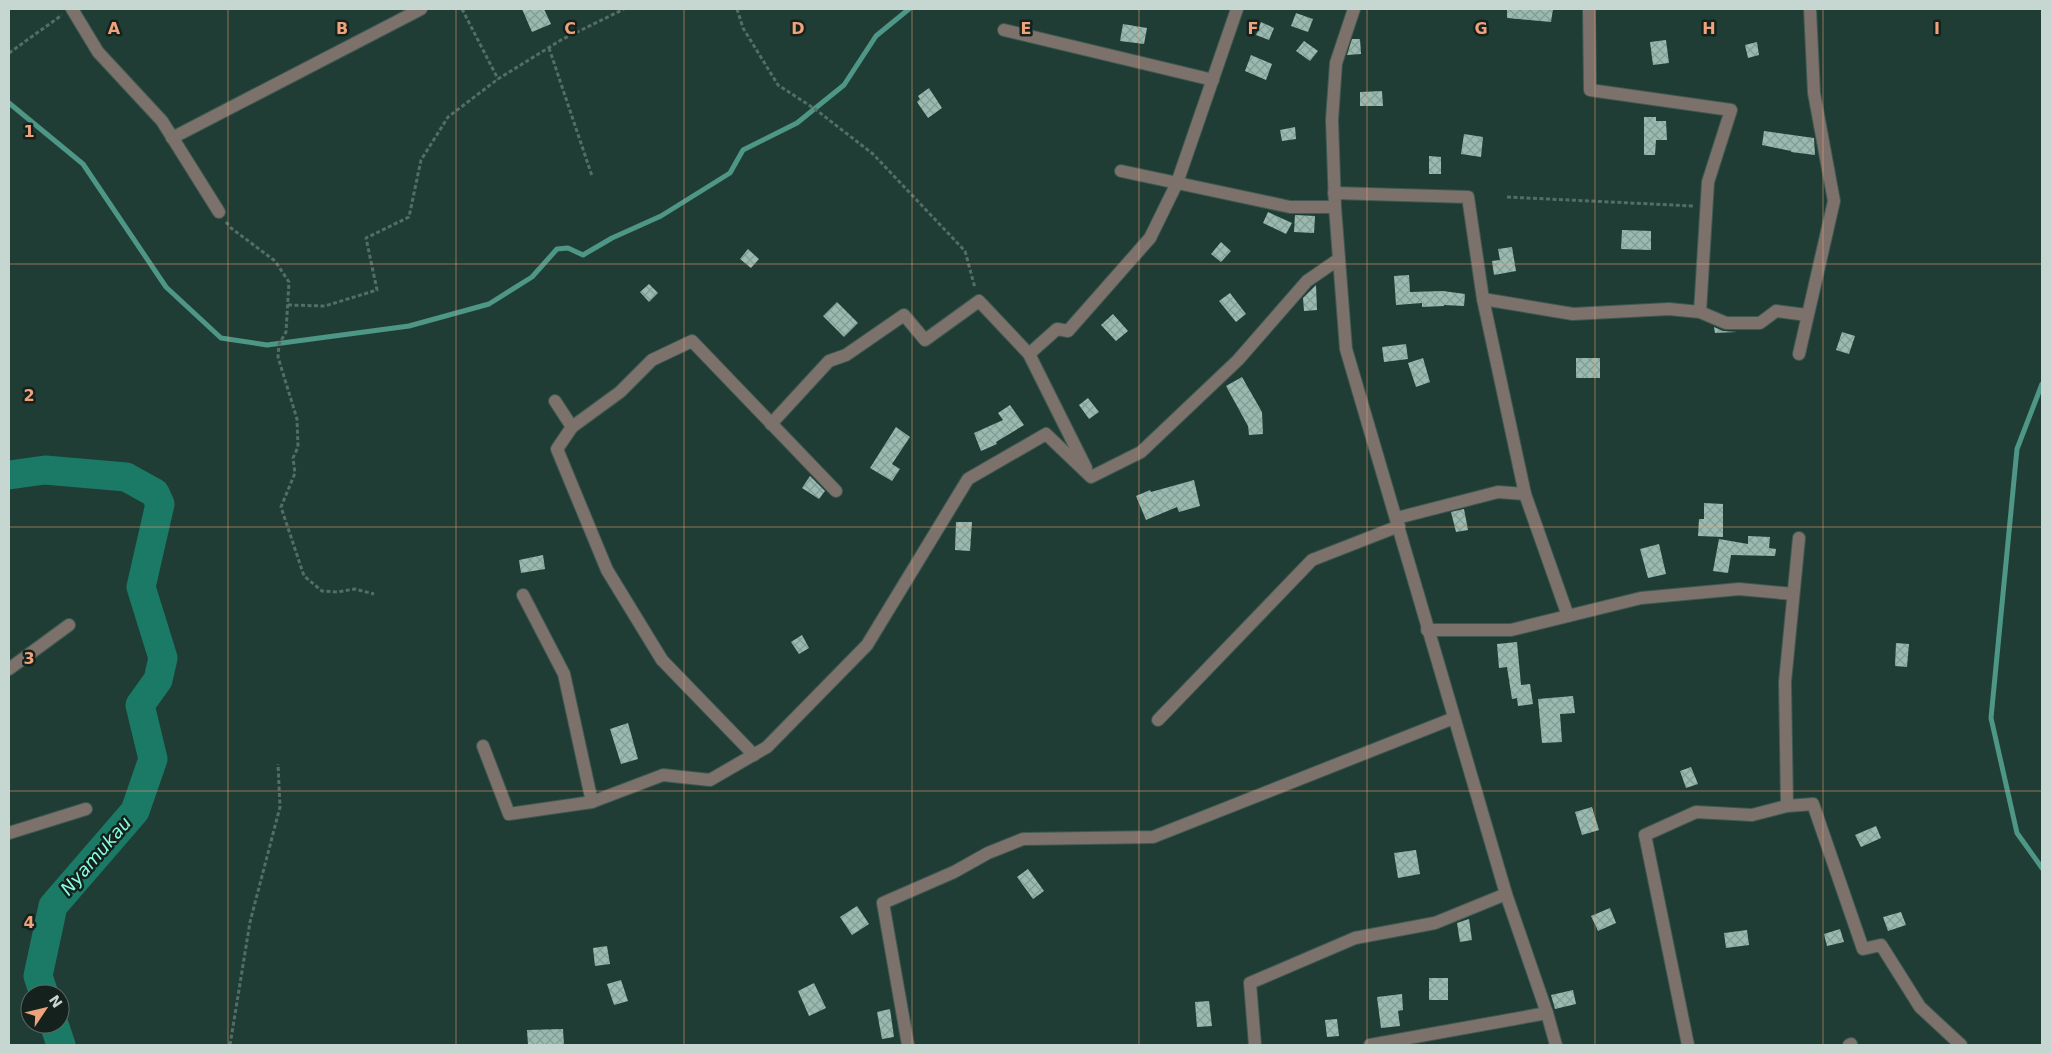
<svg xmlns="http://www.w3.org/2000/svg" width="2051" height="1054" font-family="'DejaVu Sans',sans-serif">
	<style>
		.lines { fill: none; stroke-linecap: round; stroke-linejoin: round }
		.stream { stroke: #4e9686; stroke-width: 5 }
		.river { stroke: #1a7a66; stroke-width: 29 }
		.building { fill: url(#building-cross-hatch) }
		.minor-casing { stroke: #3e5951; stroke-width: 14 }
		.path { stroke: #546d66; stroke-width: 3; stroke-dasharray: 4 2.5; stroke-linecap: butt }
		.minor { stroke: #7c716b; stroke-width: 12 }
		.grid { fill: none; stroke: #f0a27a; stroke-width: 1; stroke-opacity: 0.55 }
		.labels { text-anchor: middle; stroke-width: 5; stroke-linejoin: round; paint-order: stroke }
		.water-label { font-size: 18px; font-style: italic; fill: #89fddf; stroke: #14211d }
		.grid-label { font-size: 16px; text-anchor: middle; font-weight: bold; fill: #f0a27a; stroke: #14211d; stroke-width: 5; stroke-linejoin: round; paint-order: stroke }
	</style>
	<defs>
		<pattern id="building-cross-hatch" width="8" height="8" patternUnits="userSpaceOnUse" patternTransform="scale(1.25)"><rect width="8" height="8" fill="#9abab0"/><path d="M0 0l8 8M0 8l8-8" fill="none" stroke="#829c94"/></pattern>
	</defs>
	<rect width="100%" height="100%" fill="#203d35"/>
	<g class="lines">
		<g class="stream">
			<polyline points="9,103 83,164 166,287 221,338 267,345 409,326 489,304 532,277 557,249 568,248 583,255 612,238 661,216 730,173 743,150 797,123 844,85 876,36 909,9"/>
			<polyline points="2042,384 2017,449 1991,718 2017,833 2042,868"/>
		</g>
		<g class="river">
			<polyline points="9,475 45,470 126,477 155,493 160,504 141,587 163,658 158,680 140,705 153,759 135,811 53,906 38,976 44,994"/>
			<polyline points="54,1024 61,1045"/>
		</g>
	</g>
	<g class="building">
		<polygon points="522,9 544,9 551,24 532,32"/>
		<polygon points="1507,9 1553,9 1551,22 1507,18"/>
		<polygon points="1296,13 1313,19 1308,32 1291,26"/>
		<polygon points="1261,22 1274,28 1269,40 1256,35"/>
		<polygon points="1123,24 1147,28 1144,44 1120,41"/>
		<polygon points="1352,39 1360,39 1361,54 1347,55"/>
		<polygon points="1666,40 1669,63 1653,65 1650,42"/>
		<polygon points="1304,41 1318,51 1310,61 1296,51"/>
		<polygon points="1757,42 1759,55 1748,58 1745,45"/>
		<polygon points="1251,55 1272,64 1266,80 1245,71"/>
		<polygon points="929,88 942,108 928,118 917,102 920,99 918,96"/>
		<polygon points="1382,91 1383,106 1360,106 1360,92"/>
		<polygon points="1644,117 1656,117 1656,121 1666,121 1667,140 1656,140 1655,155 1644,155"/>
		<polygon points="1295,127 1296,139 1282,141 1280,130"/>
		<polygon points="1764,131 1814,138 1815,155 1791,152 1791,151 1762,145"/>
		<polygon points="1464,134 1483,137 1481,157 1461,154"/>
		<polygon points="1429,156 1441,157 1441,174 1429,174"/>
		<polygon points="1268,212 1292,223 1286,234 1263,223"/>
		<polygon points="1295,215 1315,216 1314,233 1294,232"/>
		<polygon points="1622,230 1651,231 1651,250 1621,249"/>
		<polygon points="1221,242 1231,251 1221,262 1211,254"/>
		<polygon points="1512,247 1516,271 1494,275 1492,261 1500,260 1498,249"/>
		<polygon points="748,249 759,259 751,268 740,259"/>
		<polygon points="1409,275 1410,292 1443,291 1465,294 1464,306 1444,305 1444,306 1422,307 1422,303 1396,305 1394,276"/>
		<polygon points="649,284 658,293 649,302 640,292"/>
		<polygon points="1316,285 1317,310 1304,311 1303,298"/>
		<polygon points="1230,293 1246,314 1236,322 1219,301"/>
		<polygon points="837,302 858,323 844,337 823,316"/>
		<polygon points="1113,314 1128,331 1116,341 1101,325"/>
		<polygon points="1714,327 1723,331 1737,332 1715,333"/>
		<polygon points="1842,332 1855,336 1849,354 1836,350"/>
		<polygon points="1406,344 1408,359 1384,362 1382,347"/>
		<polygon points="1423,358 1430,382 1416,387 1408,363"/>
		<rect x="1576" y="358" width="24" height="20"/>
		<polygon points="1242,377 1262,412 1263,434 1249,435 1248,426 1226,386"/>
		<polygon points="1088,398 1099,412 1089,419 1079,405"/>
		<polygon points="1010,405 1024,425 996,442 997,444 981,451 974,433 1003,420 998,413"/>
		<polygon points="896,427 910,437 892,464 900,469 892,481 870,468"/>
		<polygon points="810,476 825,491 819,499 802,488"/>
		<polygon points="1194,480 1200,506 1179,512 1177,507 1146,520 1136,496 1150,490 1151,492"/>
		<polygon points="1704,503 1723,504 1723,537 1698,536 1699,519 1704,519"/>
		<polygon points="1464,509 1468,530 1456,532 1451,512"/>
		<polygon points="956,522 972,522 970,551 955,550"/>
		<polygon points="1748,536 1770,537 1769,548 1776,549 1775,556 1731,555 1728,573 1713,571 1719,539 1748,544"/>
		<polygon points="1659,544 1666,574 1648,578 1640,549"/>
		<polygon points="543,555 545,569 521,573 519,560"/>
		<polygon points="802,635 809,648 799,654 791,642"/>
		<polygon points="1517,642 1521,685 1530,684 1533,704 1518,706 1517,698 1512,699 1507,667 1499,668 1497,644"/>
		<polygon points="1896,643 1909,644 1907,667 1895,666"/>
		<polygon points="1573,696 1575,713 1560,714 1562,742 1542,743 1538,699"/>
		<polygon points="628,723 638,759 621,764 610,729"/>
		<polygon points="1691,767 1698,784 1686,788 1680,771"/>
		<polygon points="1592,807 1599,830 1582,835 1575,812"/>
		<polygon points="1876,826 1881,838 1861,847 1855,835"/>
		<polygon points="1416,850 1420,874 1398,878 1394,853"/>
		<polygon points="1028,869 1044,891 1033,899 1017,877"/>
		<polygon points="857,906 869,924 852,935 840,917"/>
		<polygon points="1610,908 1616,923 1598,931 1591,916"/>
		<polygon points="1901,912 1906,925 1888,931 1883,917"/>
		<polygon points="1469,919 1472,940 1460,942 1457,923"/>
		<polygon points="1840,929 1844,942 1827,946 1824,934"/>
		<polygon points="1747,930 1749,945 1726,948 1724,933"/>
		<polygon points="607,946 610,964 595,966 593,948"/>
		<rect x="1429" y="978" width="19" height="22"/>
		<polygon points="621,980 628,1001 614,1005 607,984"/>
		<polygon points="814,983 826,1008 809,1016 798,991"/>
		<polygon points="1573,990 1576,1004 1555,1009 1551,995"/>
		<polygon points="1402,994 1403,1010 1398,1011 1400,1026 1381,1028 1377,997"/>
		<polygon points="1209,1001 1212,1026 1197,1027 1195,1002"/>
		<polygon points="890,1009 894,1037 882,1039 877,1012"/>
		<polygon points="1337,1019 1339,1036 1327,1037 1325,1020"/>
		<polygon points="563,1029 564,1045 528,1045 527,1030"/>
	</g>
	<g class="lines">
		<g class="minor-casing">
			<g id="minor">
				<polyline points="72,9 98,52 162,121 219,212"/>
				<polyline points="1354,9 1336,63 1332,120 1335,207 1346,349 1506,894 1547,1013 1556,1045"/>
				<polyline points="1004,30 1213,80"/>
				<polyline points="172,138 421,9"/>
				<polyline points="1121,171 1290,207 1335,207"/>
				<polyline points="1334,193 1468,197 1483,299 1573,314 1669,309 1700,312 1708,182 1731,110 1590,90 1589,9"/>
				<polyline points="1483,299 1525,494 1568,616"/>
				<polyline points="1700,312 1726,323 1760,323 1776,311 1807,315"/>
				<polyline points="1029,354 1057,329 1068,331 1150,238 1177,183 1237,9"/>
				<polyline points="1799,354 1834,201 1814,93 1810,9"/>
				<polyline points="555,401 572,427 557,449 607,570 662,660 754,755"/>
				<polyline points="771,424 829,361 846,355 904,315 925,340 979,301 1029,354 1086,468"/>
				<polyline points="572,427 620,392 652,360 692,341 836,491"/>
				<polyline points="1397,518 1498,492 1525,494"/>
				<polyline points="1799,538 1785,682 1787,806 1813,804 1863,949 1881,945 1920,1007 1961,1045"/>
				<polyline points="523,595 564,674 592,802 663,775 710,780 767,747 867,645 968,479 1046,434 1091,477 1141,452 1238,360 1307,281 1339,259"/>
				<polyline points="1427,630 1511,630 1641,598 1739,589 1793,594"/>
				<polyline points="9,669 69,625"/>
				<polyline points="1158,720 1312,560 1399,526"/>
				<polyline points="483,746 509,814 592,802"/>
				<polyline points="9,833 86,809"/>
				<polyline points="908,1045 883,903 954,872 988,853 1023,839 1153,837 1454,718"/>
				<polyline points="1255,1045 1250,983 1355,938 1435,923 1506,894"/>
				<polyline points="1370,1045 1547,1013"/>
				<polyline points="1688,1045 1645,835 1696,812 1752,815 1787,806"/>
				<polyline points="1849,1045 1851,1044"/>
			</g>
		</g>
		<g class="path">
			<polyline points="462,9 498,79"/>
			<polyline points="737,9 743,28 778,85 815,109 873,154 965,251 975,288"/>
			<polyline points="549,48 592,176"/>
			<polyline points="9,53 62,15"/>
			<polyline points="1507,197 1693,206"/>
			<polyline points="226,222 231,228 275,261 289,282 286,332 279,344 278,357 297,419 298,447 293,458 295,473 281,507 304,576 322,591 337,592 355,589 374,594"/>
			<polyline points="288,305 325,306 377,290 366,238 409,217 421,160 448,117 498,79 561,40 624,9"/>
			<polyline points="230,1045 250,922 280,807 278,764"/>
		</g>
		<use href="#minor" class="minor"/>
	</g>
	<path class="grid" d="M228,9V1045M456,9V1045M684,9V1045M912,9V1045M1139,9V1045M1367,9V1045M1595,9V1045M1823,9V1045M9,264H2042M9,527H2042M9,791H2042"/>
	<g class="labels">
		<g class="water-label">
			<text transform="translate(96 856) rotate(-49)" y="6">Nyamukau</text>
		</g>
	</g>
	<g class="grid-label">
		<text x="114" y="34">A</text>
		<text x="342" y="34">B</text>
		<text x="570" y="34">C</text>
		<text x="798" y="34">D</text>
		<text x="1026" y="34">E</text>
		<text x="1253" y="34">F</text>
		<text x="1481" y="34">G</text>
		<text x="1709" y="34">H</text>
		<text x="1937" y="34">I</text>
		<text x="29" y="137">1</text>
		<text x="29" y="401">2</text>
		<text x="29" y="664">3</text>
		<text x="29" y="928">4</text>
	</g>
	<rect width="2051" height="1054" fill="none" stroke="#c6d6d1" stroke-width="20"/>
	<g transform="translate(45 1009) rotate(55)"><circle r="24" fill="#14211d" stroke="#5b6965"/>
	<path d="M0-4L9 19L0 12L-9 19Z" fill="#f0a27a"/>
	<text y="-8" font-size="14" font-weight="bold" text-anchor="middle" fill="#c6d6d1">N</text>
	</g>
</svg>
